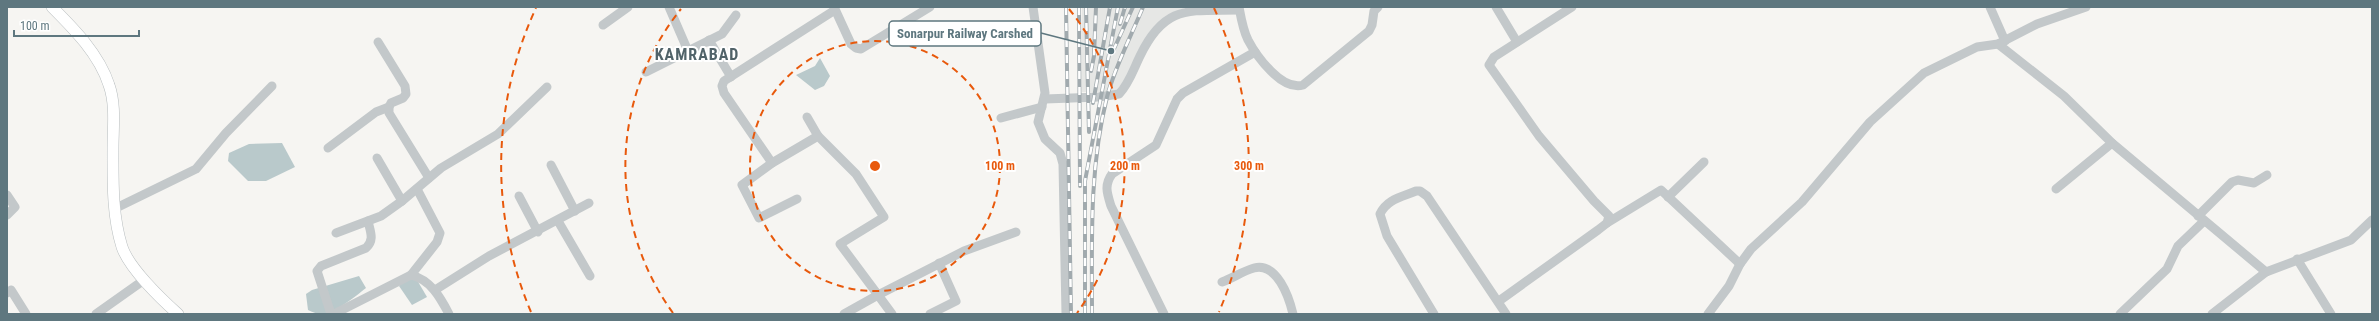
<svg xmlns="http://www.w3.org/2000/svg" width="2379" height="321" font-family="'Roboto Condensed',sans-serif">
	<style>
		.built { fill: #e6e7e5 }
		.water { fill: #b9c9cb }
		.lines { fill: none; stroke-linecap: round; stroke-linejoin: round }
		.major-casing { stroke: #b6bcbe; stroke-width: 12 }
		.minor { stroke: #c3c8ca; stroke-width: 9 }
		.major { stroke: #fff; stroke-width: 11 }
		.rail-casing { stroke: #a1aaae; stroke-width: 4 }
		.rail { stroke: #fff; stroke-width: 2.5; stroke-dasharray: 8; stroke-linecap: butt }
		.ring { fill: none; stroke: #e8590c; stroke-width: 2; stroke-dasharray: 7 5 }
		.labels { text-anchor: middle; stroke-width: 4; stroke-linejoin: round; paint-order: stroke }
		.district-label { font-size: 16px; font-weight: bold; letter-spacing: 1px; fill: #516369; stroke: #fff }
		.centre { fill: #e8590c; stroke: #fff; stroke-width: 2 }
		.ring-label { font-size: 12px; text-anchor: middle; font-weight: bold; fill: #e8590c; stroke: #fff; stroke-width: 4; stroke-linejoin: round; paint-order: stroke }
		.leader { fill: none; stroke: #5e777f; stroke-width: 1.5 }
		.callout-dot { fill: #5e777f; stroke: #fff; stroke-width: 1.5 }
		.callout { fill: #fff; stroke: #5e777f; stroke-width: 1.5 }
		.callout-label { font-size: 13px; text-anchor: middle; font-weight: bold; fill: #5e777f }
	</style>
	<rect width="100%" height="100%" fill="#f6f5f2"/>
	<polygon class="built" points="1082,7 1236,7 1185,8 1168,15 1121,88 1114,93 1082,92"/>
	<g class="water">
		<polygon points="820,58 830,76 824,86 815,90 796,75 815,66"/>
		<polygon points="282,143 295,167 266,181 248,181 228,161 229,153 249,144"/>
		<path d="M359,276L366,288C356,296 336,312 324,314C318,315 313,312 308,310L306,294L312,290Z"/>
		<polygon points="408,278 417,280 427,297 412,305 399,286"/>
	</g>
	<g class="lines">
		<g class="major-casing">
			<path id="major" d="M52,7C74,29 99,54 109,85C116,105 113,127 113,148C113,181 112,215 122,247C129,268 161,299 178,314"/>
		</g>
		<g class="minor">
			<polyline points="669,7 688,51"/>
			<polyline points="834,7 851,44 856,48 861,49 930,7"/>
			<polyline points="1033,7 1045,93 1038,122 1045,139 1060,153 1063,164 1066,314"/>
			<path d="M1239,7C1241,18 1243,30 1248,40C1257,57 1282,91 1303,85L1369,31L1372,25L1374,11L1378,7"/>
			<polyline points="1496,7 1517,42"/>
			<polyline points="1990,7 2005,41"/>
			<polyline points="603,25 628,7"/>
			<polyline points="709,40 731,77"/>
			<polyline points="378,42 405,86 406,94 403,98 391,103 389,107 389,113 429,178"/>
			<polyline points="1998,44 2064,96 2112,143 2266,272"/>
			<polyline points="646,72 722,34 736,15"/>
			<path d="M1045,99L1099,97L1119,94C1129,84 1134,68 1140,56C1165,4 1189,11 1239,10"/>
			<polyline points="807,117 818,136"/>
			<polyline points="1001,118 1042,107"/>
			<polyline points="328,148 376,112 389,107"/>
			<polyline points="377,158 402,201"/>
			<polyline points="772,163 724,93 722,86 724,81 835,10"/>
			<polyline points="551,165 575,211"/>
			<polyline points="2056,189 2112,143"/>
			<polyline points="7,195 15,207 7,215"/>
			<polyline points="519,196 538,232"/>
			<polyline points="1668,197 1704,162"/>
			<polyline points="797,199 759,218 742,185 772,163 818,136 856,174 884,217 840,244 878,295 964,251 1016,232"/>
			<polyline points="114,209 196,169 226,133 272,86"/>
			<polyline points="2198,216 2232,182 2238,180 2254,183 2267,175"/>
			<polyline points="558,221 590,276"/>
			<polyline points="1607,223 1661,190 1740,264"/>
			<polyline points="336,233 381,216 402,201 441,168 498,134 547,87"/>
			<polyline points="2297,259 2331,314"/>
			<polyline points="411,275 437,242 440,233 417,189"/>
			<path d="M1222,282C1233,278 1243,271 1254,268C1277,262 1289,297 1293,314"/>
			<polyline points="435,290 489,256 589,203"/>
			<polyline points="7,293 11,290 26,314"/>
			<polyline points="1499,301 1598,230 1607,223 1609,216 1594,201 1539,136 1489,65 1494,57 1572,7"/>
			<polyline points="96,314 144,280"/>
			<path d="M331,314L317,271L321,266L366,248C375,240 370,231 368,221"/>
			<path d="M334,314L411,275C431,280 440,297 449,314"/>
			<polyline points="844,314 878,295 892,314"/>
			<polyline points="930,314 956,301 939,263"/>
			<path d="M1164,314L1111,206C1107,193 1104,185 1112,174L1156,145L1177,99L1183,93L1255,52"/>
			<path d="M1434,314L1387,236L1380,214C1387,199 1402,197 1416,191H1420L1427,196L1506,314"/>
			<polyline points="1708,314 1729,286 1740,264 1751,249 1802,202 1870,122 1924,73 1977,47 1998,44 2037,24 2086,7"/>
			<polyline points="2120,314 2167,269 2178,246 2204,221"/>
			<polyline points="2212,314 2266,272 2351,240 2372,220"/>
		</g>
		<use href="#major" class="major"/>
		<g class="rail-casing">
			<g id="rail">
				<polyline points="1066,7 1071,314"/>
				<polyline points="1079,7 1080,186"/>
				<polyline points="1086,7 1089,132"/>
				<polyline points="1120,24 1125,7"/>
				<polyline points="1113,51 1133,7"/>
				<polyline points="1091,71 1094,56 1096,7"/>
				<polyline points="1093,103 1110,7"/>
				<polyline points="1085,314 1085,181 1118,7"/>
				<path d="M1092,314C1092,241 1089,169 1107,97C1114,69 1132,34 1143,7"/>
			</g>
		</g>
		<use href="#rail" class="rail"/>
	</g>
	<g class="ring">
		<circle cx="875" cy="166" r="125"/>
		<path d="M673 313A250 250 0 0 1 681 9M1069 9A250 250 0 0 1 1077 313"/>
		<path d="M531 312A374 374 0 0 1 536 8M1214 8A374 374 0 0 1 1219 312"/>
	</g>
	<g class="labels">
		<g class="district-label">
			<text x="697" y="60">KAMRABAD</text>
		</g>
	</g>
	<circle cx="875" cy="166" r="6" class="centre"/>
	<g class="ring-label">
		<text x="1000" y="170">100 m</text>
		<text x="1125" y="170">200 m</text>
		<text x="1249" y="170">300 m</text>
	</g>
	<path class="leader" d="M1111 51L1041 33"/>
	<circle class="callout-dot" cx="1111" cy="51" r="4"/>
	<rect class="callout" x="889" y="21" width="152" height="25" rx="4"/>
	<g class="callout-label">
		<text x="965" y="38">Sonarpur Railway Carshed</text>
	</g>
	<rect width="2379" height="321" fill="none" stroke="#5e777f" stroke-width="16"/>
	<path d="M14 30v6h125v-6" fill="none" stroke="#5e777f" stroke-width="2"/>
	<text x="20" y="30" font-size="12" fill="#5e777f" stroke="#ffffff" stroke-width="3" paint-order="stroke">100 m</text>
</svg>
